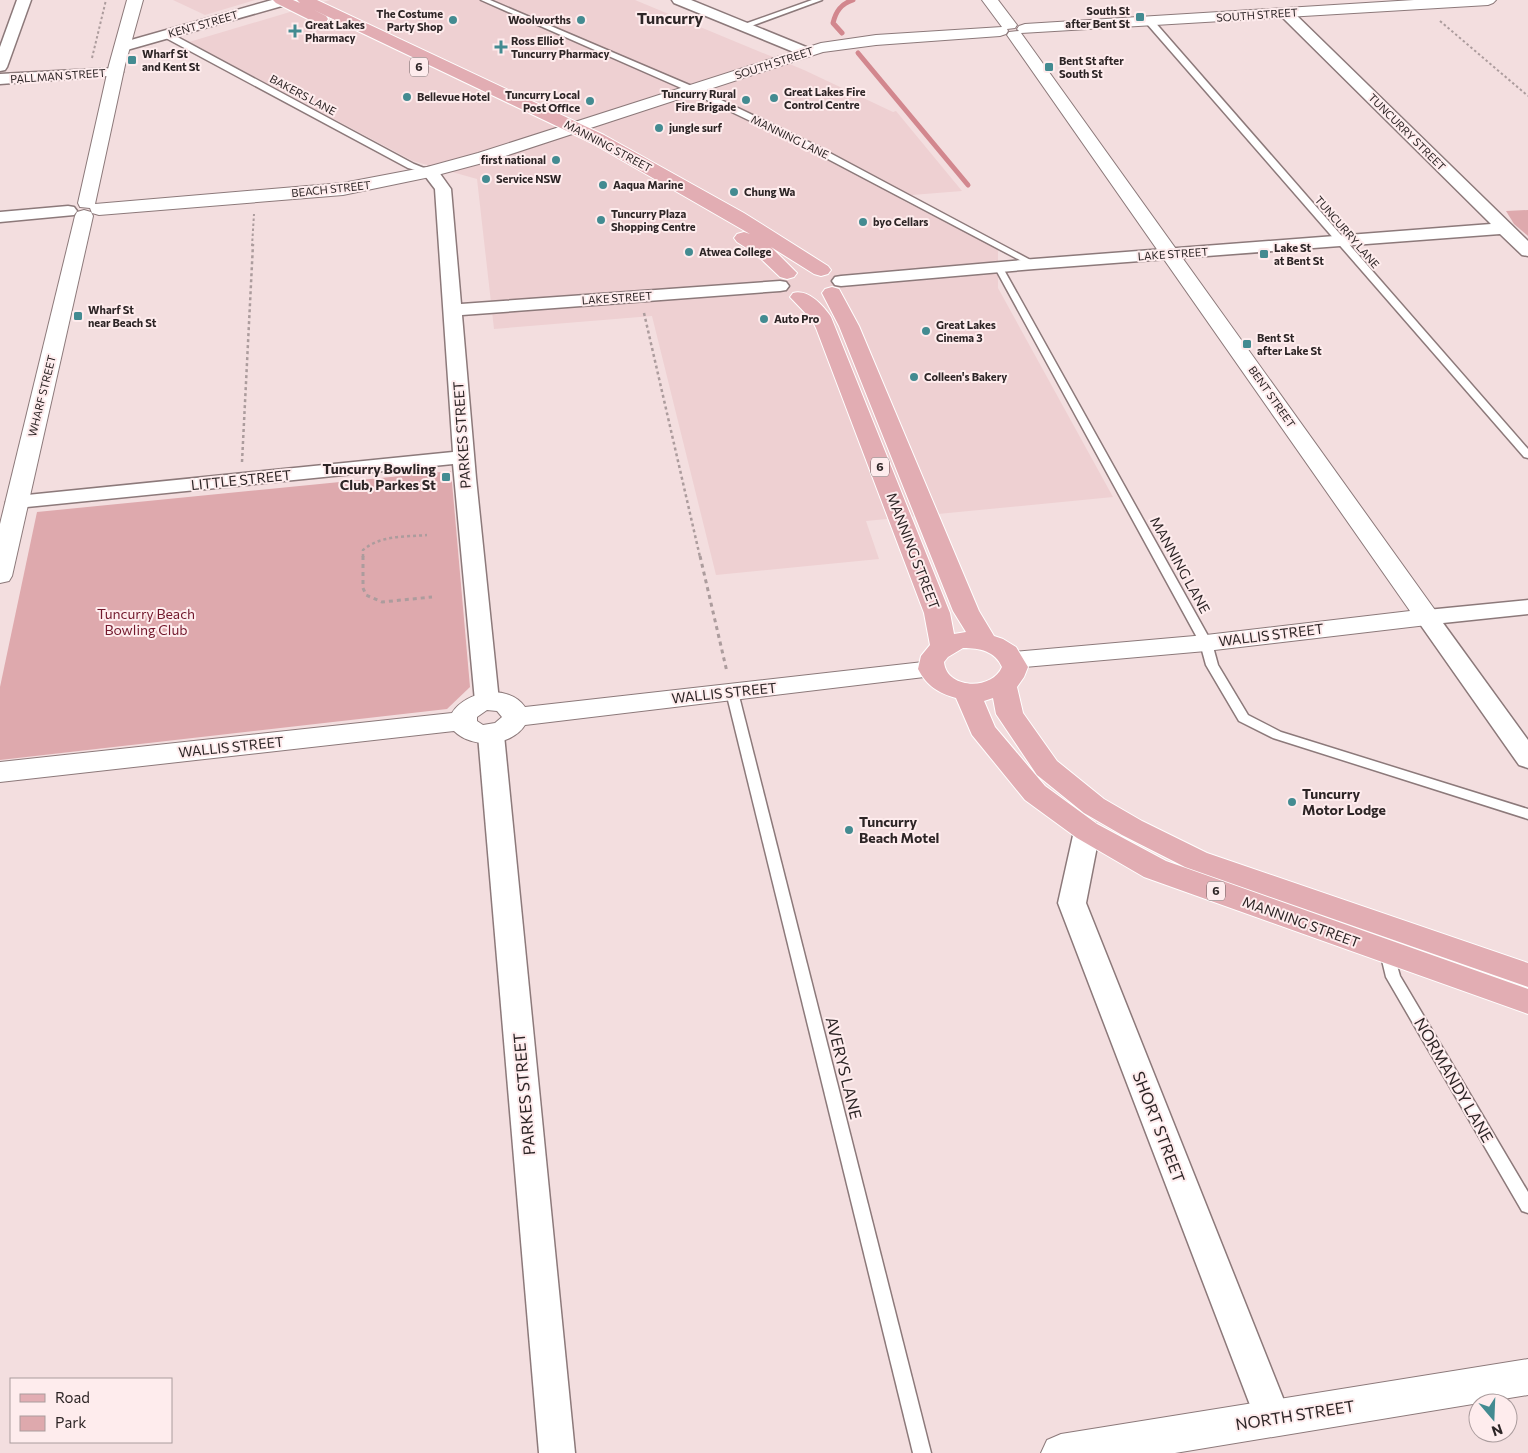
<svg xmlns="http://www.w3.org/2000/svg" width="1528" height="1453" font-family="Commissioner,sans-serif">
	<style>
		.built { fill: #eed0d2 }
		.green { fill: #dea9ad }
		.lines { fill: none; stroke-linecap: round; stroke-linejoin: round }
		.stream { stroke: #d2878e; stroke-width: 5 }
		.lane-casing { stroke: #8c797a; stroke-width: 3 }
		.street-casing { stroke: #8c797a; stroke-width: 3 }
		.secondary-casing { stroke: #8c797a; stroke-width: 2 }
		.primary-casing { stroke: #fff; stroke-width: 2 }
		.path-far2 { stroke: #ac9c9d; stroke-width: 2; stroke-dasharray: 2.5 2.5; stroke-linecap: butt }
		.path-far1 { stroke: #ac9c9d; stroke-width: 2.5; stroke-dasharray: 3 3; stroke-linecap: butt }
		.path { stroke: #ac9c9d; stroke-width: 3; stroke-dasharray: 4 4; stroke-linecap: butt }
		.lane { fill: #fff; fill-rule: evenodd }
		.street { fill: #fff; fill-rule: evenodd }
		.secondary { fill: #fff; fill-rule: evenodd }
		.primary { fill: #e2adb3; fill-rule: evenodd }
		.poi-dot { fill: #438b91; stroke: #feeced; stroke-width: 2 }
		.labels { text-anchor: middle; stroke-width: 4; stroke-linejoin: round; paint-order: stroke }
		.far-poi-label { font-size: 11px; font-weight: bold; fill: #2d2526; stroke: #feeced; text-anchor: start }
		.far-street-label { font-size: 11px; fill: #2d2526; stroke: #feeced }
		.shield { fill: #feeced; stroke: #6c6162; stroke-width: 1 }
		.shield-label { font-size: 12px; font-weight: bold; fill: #2d2526 }
		.street-label { font-size: 14px; fill: #2d2526; stroke: #feeced }
		.poi-label { font-size: 14px; font-weight: bold; fill: #2d2526; stroke: #feeced; text-anchor: start }
		.park-label { font-size: 14px; fill: #72182c; stroke: #feeced }
		.far-district-label { font-size: 16px; font-weight: bold; fill: #2d2526; stroke: #feeced }
		.near-street-label { font-size: 16px; fill: #2d2526; stroke: #feeced }
	</style>
	<rect width="100%" height="100%" fill="#f3dedf"/>
	<g class="built">
		<polygon points="173,0 255,0 205,15"/>
		<polygon points="330,0 635,0 804,70 893,112 896,111 962,191 912,195 900,199 998,249 998,288 1113,497 866,521 879,559 716,575 652,316 494,329 477,179 413,161 189,42"/>
	</g>
	<g class="green">
		<polygon points="1528,210 1528,236 1514,224 1506,211"/>
		<polygon points="451,471 470,687 447,709 0,760 0,687 37,512"/>
	</g>
	<g class="lines">
		<g class="stream">
			<path d="M842,33L833,23C836,11 841,4 853,0"/>
			<polyline points="858,53 968,185"/>
		</g>
		<g class="lane-casing">
			<g id="lane">
				<polygon points="481,0 490,0 694,87 813,144 1038,264 1034,267 1031,266 807,148 688,91"/>
				<polygon points="812,0 822,0 746,28 739,26"/>
				<polygon points="1147,20 1153,20 1528,449 1528,458 1524,457 1147,24"/>
				<polygon points="164,33 170,33 414,164 434,172 430,174 408,168 164,37"/>
				<polygon points="999,265 1003,268 1212,643 1218,665 1248,715 1281,732 1528,809 1528,819 1273,738 1239,721 1206,665 1200,643 995,268"/>
				<polygon points="732,688 738,692 931,1453 913,1453 726,692"/>
				<polygon points="1387,947 1392,948 1400,976 1528,1192 1528,1213 1522,1211 1386,977 1380,952 1382,948"/>
			</g>
		</g>
		<g class="street-casing">
			<g id="street">
				<polygon points="17,0 31,0 7,67 5,70 0,71 0,47"/>
				<polygon points="272,0 291,1 289,4 127,50 117,50 115,47 117,44"/>
				<polygon points="672,0 691,0 811,49 813,52 811,55 801,55 674,3"/>
				<polygon points="1286,9 1291,10 1528,241 1528,256 1522,255 1500,234 1034,269 841,286 835,285 832,281 835,277 841,276 1034,259 1491,224 1281,16 1279,13 1281,10"/>
				<polygon points="116,68 121,69 123,72 121,75 0,84 0,74"/>
				<polygon points="430,167 436,168 451,189 461,304 780,281 786,282 789,286 786,290 780,291 462,315 476,478 499,701 496,707 487,709 478,707 475,701 453,464 17,508 9,507 6,502 9,497 17,496 453,452 435,189 422,172 424,168"/>
				<polygon points="68,206 74,207 77,211 74,215 0,222 0,212"/>
				<polygon points="1528,600 1528,614 1443,623 1528,740 1528,768 1519,765 1415,617 1419,612 1427,610"/>
				<polygon points="491,727 500,729 504,735 575,1453 539,1453 478,735 482,729"/>
				<polygon points="1087,822 1096,824 1100,831 1086,903 1291,1418 1286,1430 1273,1435 1260,1430 1255,1418 1058,903 1074,831 1078,824"/>
			</g>
		</g>
		<g class="secondary-casing">
			<g id="secondary">
				<polygon points="127,0 143,0 125,65 95,204 343,183 427,167 478,153 821,43 876,35 1002,27 982,0 998,0 1017,25 1015,28 1007,29 1008,31 1006,34 1000,36 876,45 823,52 490,161 430,177 343,195 99,215 92,213 90,208 80,207 78,203 109,65"/>
				<polygon points="1414,0 1496,0 1493,3 1488,5 1021,33 1440,617 1436,623 1427,625 1206,651 1013,668 1004,666 1000,660 1004,654 1013,652 1206,635 1410,611 1007,35 1009,32 1019,31 1017,29 1019,26 1025,24"/>
				<polygon points="84,210 91,212 93,216 12,576 9,581 0,583 0,524 75,216 77,212"/>
				<path d="M932,661L941,663L945,669L941,675L525,725C511,747 472,749 454,731L0,782V762L452,713C466,691 508,683 525,707ZM487,710L497,711L502,717L495,723L483,725L477,721V717Z"/>
				<polygon points="1528,1359 1528,1395 1175,1453 1041,1453 1047,1440 1061,1434"/>
			</g>
		</g>
		<g class="primary-casing">
			<g id="primary">
				<polygon points="273,0 293,0 300,3 297,0 317,0 604,135 744,213 828,266 831,270 828,274 821,276 814,274 771,247 797,273 794,277 787,279 780,277 756,254 737,242 734,238 737,234 744,232 750,234 592,143 314,10 326,16 328,19 326,22 314,22 276,3"/>
				<path d="M832,287L839,289L859,326L979,611L994,636L1003,639L1016,647L1028,667L1024,677L1017,687L1023,713L1057,761L1104,799L1142,821L1207,853L1528,963V987L1185,867L1122,835L1084,813L1037,775L996,714L993,698L984,701L995,727L1045,786L1097,824L1166,861L1528,989V1014L1144,877L1077,838L1025,800L972,735L956,698C938,693 927,686 918,669L921,656L930,645L924,613L816,328L812,320L790,297L793,293C808,289 823,305 831,317L950,613L954,634L966,632L953,611L839,326L822,293L825,289ZM963,648C980,648 995,651 1002,667C992,691 946,689 944,662L948,657Z"/>
			</g>
		</g>
		<g class="path-far2">
			<polyline points="1440,21 1528,96"/>
			<polyline points="92,58 106,0"/>
			<polyline points="252,246 254,214"/>
		</g>
		<g class="path-far1">
			<polyline points="644,313 700,557"/>
			<polyline points="242,462 253,244"/>
			<path d="M363,557V550C381,535 404,537 427,535"/>
		</g>
		<g class="path">
			<polyline points="363,556 363,588 366,595 382,602 432,597"/>
			<polyline points="700,556 727,672"/>
		</g>
		<use href="#lane" class="lane"/>
		<use href="#street" class="street"/>
		<use href="#secondary" class="secondary"/>
		<use href="#primary" class="primary"/>
	</g>
	<g class="poi-dot">
		<rect x="1135" y="12" width="10" height="10" rx="2.5"/>
		<circle cx="453" cy="20" r="5"/>
		<circle cx="581" cy="20" r="5"/>
		<path d="M292.5 23.5h5v5h5v5h-5v5h-5v-5h-5v-5h5z"/>
		<path d="M498.5 39.5h5v5h5v5h-5v5h-5v-5h-5v-5h5z"/>
		<rect x="127" y="55" width="10" height="10" rx="2.5"/>
		<rect x="1044" y="62" width="10" height="10" rx="2.5"/>
		<circle cx="407" cy="97" r="5"/>
		<circle cx="774" cy="98" r="5"/>
		<circle cx="746" cy="100" r="5"/>
		<circle cx="590" cy="101" r="5"/>
		<circle cx="659" cy="128" r="5"/>
		<circle cx="556" cy="160" r="5"/>
		<circle cx="486" cy="179" r="5"/>
		<circle cx="603" cy="185" r="5"/>
		<circle cx="734" cy="192" r="5"/>
		<circle cx="601" cy="220" r="5"/>
		<circle cx="863" cy="222" r="5"/>
		<circle cx="689" cy="252" r="5"/>
		<rect x="1259" y="249" width="10" height="10" rx="2.5"/>
		<rect x="73" y="311" width="10" height="10" rx="2.5"/>
		<circle cx="764" cy="319" r="5"/>
		<circle cx="926" cy="331" r="5"/>
		<rect x="1242" y="339" width="10" height="10" rx="2.5"/>
		<circle cx="914" cy="377" r="5"/>
		<rect x="441" y="472" width="10" height="10" rx="2.5"/>
		<circle cx="1292" cy="802" r="5"/>
		<circle cx="849" cy="830" r="5"/>
	</g>
	<g class="labels">
		<g class="far-poi-label">
			<text x="1130" y="15" text-anchor="end">South St<tspan x="1130" dy="13">after Bent St</tspan></text>
			<text x="443" y="18" text-anchor="end">The Costume<tspan x="443" dy="13">Party Shop</tspan></text>
			<text x="571" y="24" text-anchor="end">Woolworths</text>
			<text x="305" y="29">Great Lakes<tspan x="305" dy="13">Pharmacy</tspan></text>
			<text x="511" y="45">Ross Elliot<tspan x="511" dy="13">Tuncurry Pharmacy</tspan></text>
			<text x="142" y="58">Wharf St<tspan x="142" dy="13">and Kent St</tspan></text>
			<text x="1059" y="65">Bent St after<tspan x="1059" dy="13">South St</tspan></text>
			<text x="784" y="96">Great Lakes Fire<tspan x="784" dy="13">Control Centre</tspan></text>
			<text x="736" y="98" text-anchor="end">Tuncurry Rural<tspan x="736" dy="13">Fire Brigade</tspan></text>
			<text x="580" y="99" text-anchor="end">Tuncurry Local<tspan x="580" dy="13">Post Office</tspan></text>
			<text x="417" y="101">Bellevue Hotel</text>
			<text x="669" y="132">jungle surf</text>
			<text x="546" y="164" text-anchor="end">first national</text>
			<text x="496" y="183">Service NSW</text>
			<text x="613" y="189">Aaqua Marine</text>
			<text x="744" y="196">Chung Wa</text>
			<text x="611" y="218">Tuncurry Plaza<tspan x="611" dy="13">Shopping Centre</tspan></text>
			<text x="873" y="226">byo Cellars</text>
			<text x="1274" y="252">Lake St<tspan x="1274" dy="13">at Bent St</tspan></text>
			<text x="699" y="256">Atwea College</text>
			<text x="88" y="314">Wharf St<tspan x="88" dy="13">near Beach St</tspan></text>
			<text x="774" y="323">Auto Pro</text>
			<text x="936" y="329">Great Lakes<tspan x="936" dy="13">Cinema 3</tspan></text>
			<text x="1257" y="342">Bent St<tspan x="1257" dy="13">after Lake St</tspan></text>
			<text x="924" y="381">Colleen's Bakery</text>
		</g>
		<g class="far-street-label">
			<text transform="translate(1257 15) rotate(-4)" y="4">SOUTH STREET</text>
			<text transform="translate(203 24) rotate(-16)" y="4">KENT STREET</text>
			<text transform="translate(774 63) rotate(-18)" y="4">SOUTH STREET</text>
			<text transform="translate(58 76) rotate(-4)" y="4">PALLMAN STREET</text>
			<text transform="translate(303 95) rotate(28)" y="4">BAKERS LANE</text>
			<text transform="translate(1407 132) rotate(45)" y="4">TUNCURRY STREET</text>
			<text transform="translate(790 137) rotate(26)" y="4">MANNING LANE</text>
			<text transform="translate(608 146) rotate(28)" y="4">MANNING STREET</text>
			<text transform="translate(331 189) rotate(-6)" y="4">BEACH STREET</text>
			<text transform="translate(1347 232) rotate(49)" y="4">TUNCURRY LANE</text>
			<text transform="translate(1173 254) rotate(-4)" y="4">LAKE STREET</text>
			<text transform="translate(617 298) rotate(-4)" y="4">LAKE STREET</text>
			<text transform="translate(42 396) rotate(-76)" y="4">WHARF STREET</text>
			<text transform="translate(1272 397) rotate(55)" y="4">BENT STREET</text>
		</g>
		<g class="shield">
			<rect x="410" y="57.5" width="18" height="19" rx="4"/>
			<rect x="871" y="457.5" width="18" height="19" rx="4"/>
			<rect x="1207" y="881.5" width="18" height="19" rx="4"/>
		</g>
		<g class="shield-label">
			<text x="419" y="71">6</text>
			<text x="880" y="471">6</text>
			<text x="1216" y="895">6</text>
		</g>
		<g class="street-label">
			<text transform="translate(462 435) rotate(-94)" y="5">PARKES STREET</text>
			<text transform="translate(241 480) rotate(-6)" y="5">LITTLE STREET</text>
			<text transform="translate(913 551) rotate(69)" y="5">MANNING STREET</text>
			<text transform="translate(1180 565) rotate(61)" y="5">MANNING LANE</text>
			<text transform="translate(1271 635) rotate(-7)" y="5">WALLIS STREET</text>
			<text transform="translate(724 693) rotate(-6)" y="5">WALLIS STREET</text>
			<text transform="translate(231 747) rotate(-6)" y="5">WALLIS STREET</text>
			<text transform="translate(1301 922) rotate(20)" y="5">MANNING STREET</text>
		</g>
		<g class="poi-label">
			<text x="436" y="474" text-anchor="end">Tuncurry Bowling<tspan x="436" dy="16">Club, Parkes St</tspan></text>
			<text x="1302" y="799">Tuncurry<tspan x="1302" dy="16">Motor Lodge</tspan></text>
			<text x="859" y="827">Tuncurry<tspan x="859" dy="16">Beach Motel</tspan></text>
		</g>
		<g class="park-label">
			<text x="146" y="619">Tuncurry Beach<tspan x="146" dy="16">Bowling Club</tspan></text>
		</g>
		<g class="far-district-label">
			<text x="670" y="24">Tuncurry</text>
		</g>
		<g class="near-street-label">
			<text transform="translate(844 1068) rotate(76)" y="6">AVERYS LANE</text>
			<text transform="translate(1454 1080) rotate(60)" y="6">NORMANDY LANE</text>
			<text transform="translate(524 1094) rotate(-95)" y="6">PARKES STREET</text>
			<text transform="translate(1159 1127) rotate(69)" y="6">SHORT STREET</text>
			<text transform="translate(1295 1415) rotate(-9)" y="6">NORTH STREET</text>
		</g>
	</g>
	<rect x="10" y="1378" width="162" height="65" fill="#feeced" stroke="#aa9c9d"/>
	<rect x="20" y="1394" width="25" height="8" fill="#e2adb3" stroke="#aa9c9d"/>
	<text x="55" y="1403" font-size="15" fill="#2d2526">Road</text>
	<rect x="20" y="1416" width="25" height="15" fill="#dea9ad" stroke="#aa9c9d"/>
	<text x="55" y="1428" font-size="15" fill="#2d2526">Park</text>
	<g transform="translate(1493 1418) rotate(161)"><circle r="24" fill="#feeced" stroke="#aa9c9d"/>
	<path d="M0-4L9 19L0 12L-9 19Z" fill="#438b91"/>
	<text y="-8" font-size="14" font-weight="bold" text-anchor="middle" fill="#2d2526">N</text>
	</g>
</svg>
